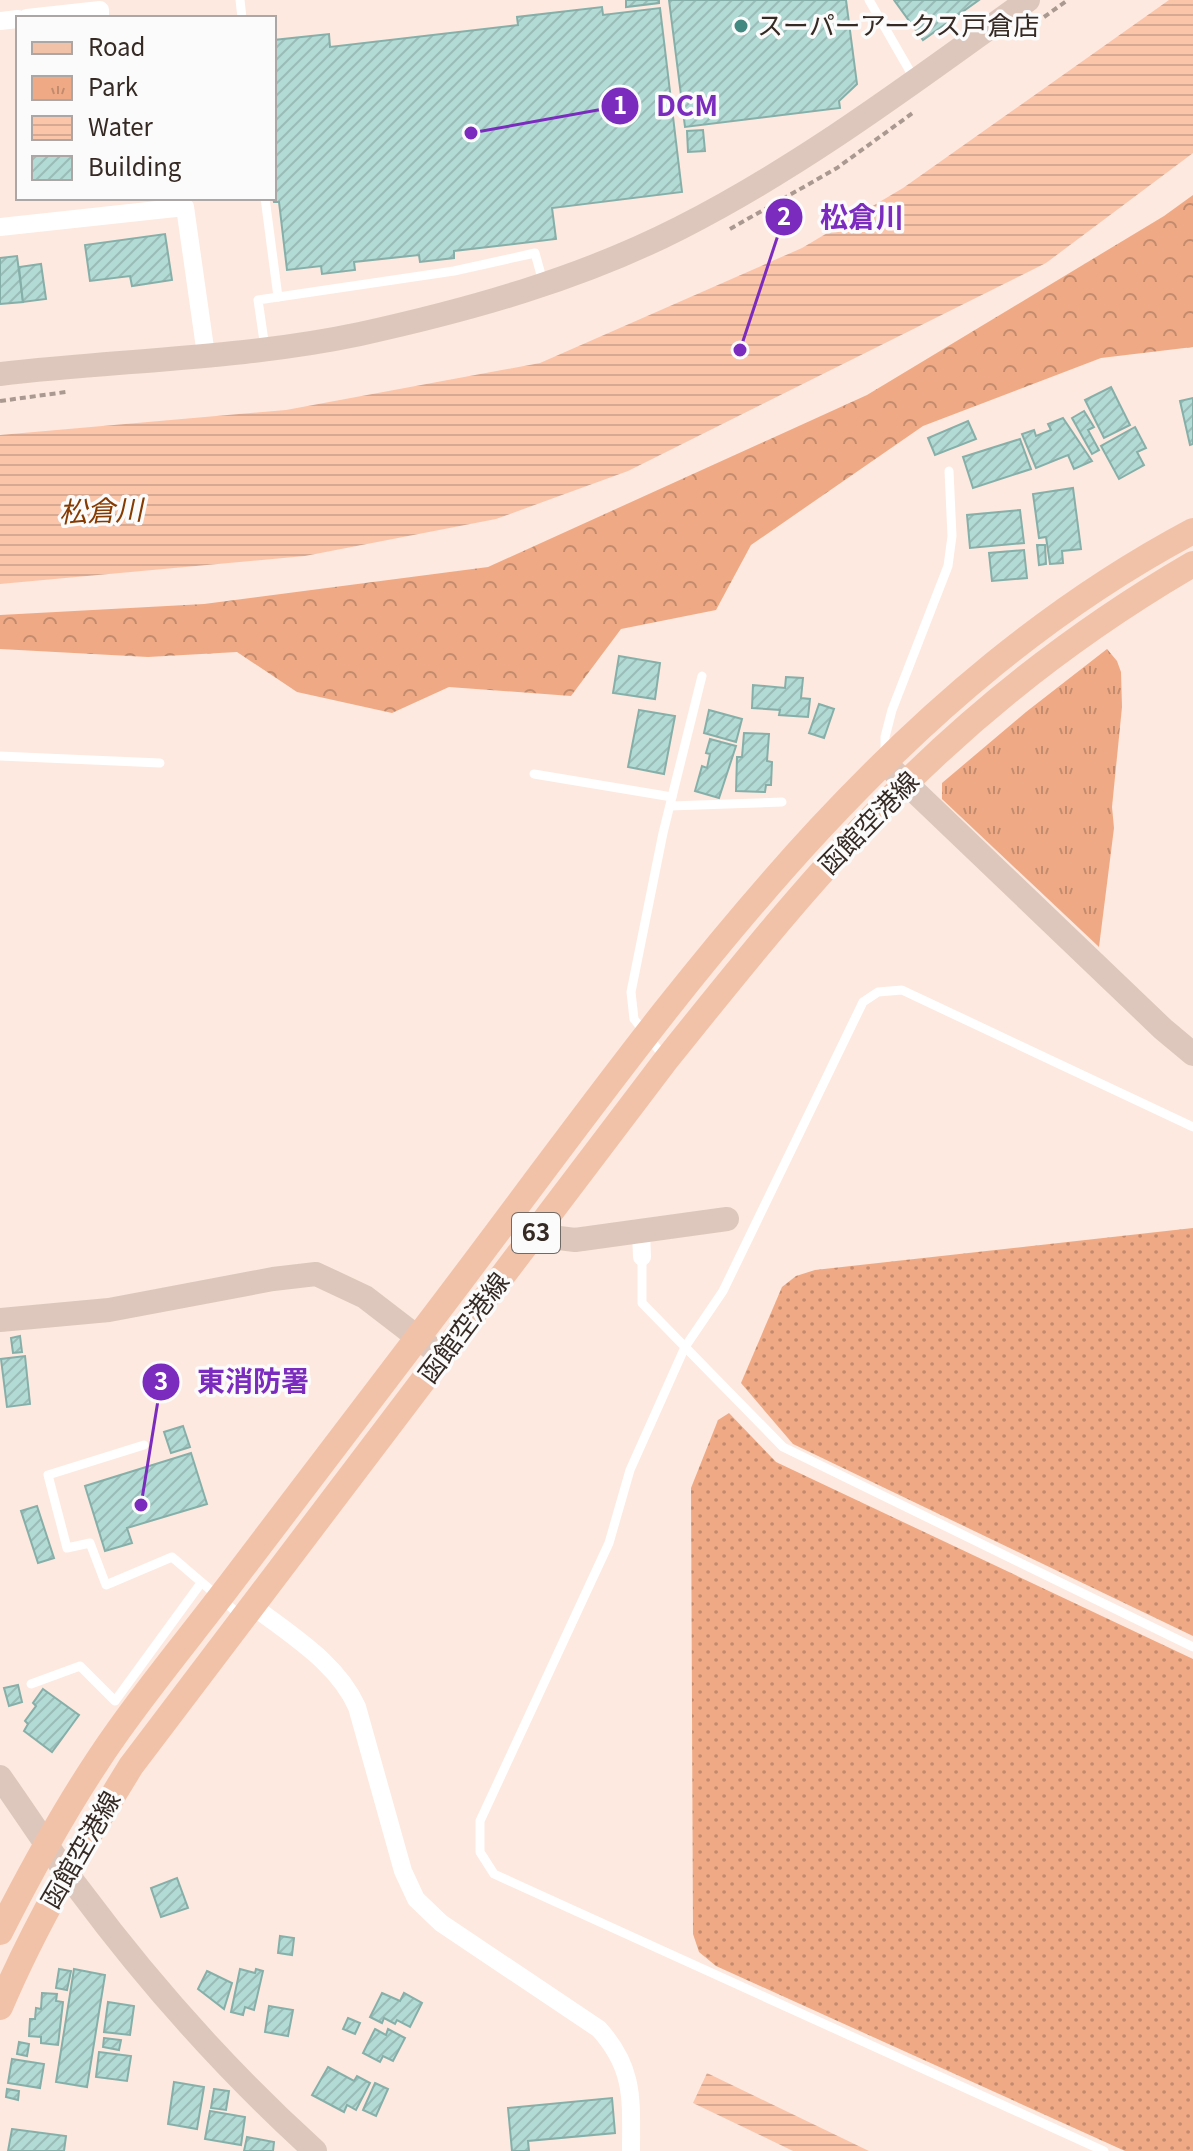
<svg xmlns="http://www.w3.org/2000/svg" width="1193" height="2151" font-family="Georgia,'Noto Sans JP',serif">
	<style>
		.grass { fill: url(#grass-dots) }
		.forest { fill: url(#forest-crowns) }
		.park { fill: url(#park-tufts) }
		.water { fill: url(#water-rules) }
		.building { fill: url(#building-hatch); stroke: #87afa9; stroke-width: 2 }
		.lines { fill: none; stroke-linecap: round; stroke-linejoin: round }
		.path { stroke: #aa9991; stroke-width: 4; stroke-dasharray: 6 4; stroke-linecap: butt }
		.lane { stroke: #fff; stroke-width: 9 }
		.street { stroke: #fff; stroke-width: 18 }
		.secondary { stroke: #ddc7bc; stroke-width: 24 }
		.primary { stroke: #f2c2a8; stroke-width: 26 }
		.poi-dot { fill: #438982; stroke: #fbfbfb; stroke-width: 3 }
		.labels { text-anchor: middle; stroke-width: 7; stroke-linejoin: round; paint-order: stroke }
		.shield { fill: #fbfbfb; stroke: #716964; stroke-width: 2 }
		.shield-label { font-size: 24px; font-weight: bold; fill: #362a24 }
		.poi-label { font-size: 26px; fill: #362a24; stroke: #fbfbfb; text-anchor: start }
		.street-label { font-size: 26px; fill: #362a24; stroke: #fbfbfb }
		.water-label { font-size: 28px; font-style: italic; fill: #873a00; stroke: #fbfbfb }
		.leader { fill: none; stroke: #7b2cbf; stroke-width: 3 }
		.callout-dot { fill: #7b2cbf; stroke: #fbfbfb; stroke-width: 3 }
		.mark-label { font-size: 24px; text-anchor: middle; font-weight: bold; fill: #fff }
		.callout-label { font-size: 28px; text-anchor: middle; font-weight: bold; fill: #7b2cbf; stroke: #fbfbfb; stroke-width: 7; stroke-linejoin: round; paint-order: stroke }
	</style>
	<defs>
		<pattern id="grass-dots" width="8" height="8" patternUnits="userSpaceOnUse" patternTransform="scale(2)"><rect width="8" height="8" fill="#efaa85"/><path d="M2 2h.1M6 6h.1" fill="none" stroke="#c28b6d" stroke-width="1.8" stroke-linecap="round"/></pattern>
		<pattern id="forest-crowns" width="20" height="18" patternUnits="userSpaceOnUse" patternTransform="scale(2)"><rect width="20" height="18" fill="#efaa85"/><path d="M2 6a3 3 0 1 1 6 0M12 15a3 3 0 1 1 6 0" fill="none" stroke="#c28b6d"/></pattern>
		<pattern id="park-tufts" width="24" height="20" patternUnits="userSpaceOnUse" patternTransform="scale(2)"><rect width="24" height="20" fill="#efaa85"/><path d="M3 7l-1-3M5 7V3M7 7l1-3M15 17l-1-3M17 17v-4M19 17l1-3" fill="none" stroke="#c28b6d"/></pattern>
		<pattern id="water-rules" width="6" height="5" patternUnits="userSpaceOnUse" patternTransform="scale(2)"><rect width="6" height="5" fill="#fbc5aa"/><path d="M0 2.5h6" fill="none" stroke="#d8a992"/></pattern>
		<pattern id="building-hatch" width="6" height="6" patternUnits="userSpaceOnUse" patternTransform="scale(2)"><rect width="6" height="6" fill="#b2dbd6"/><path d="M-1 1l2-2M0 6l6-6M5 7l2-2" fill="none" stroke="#9abcb8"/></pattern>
	</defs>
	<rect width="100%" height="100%" fill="#fde9df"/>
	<g class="grass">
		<polygon points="1193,1228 1193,1636 793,1444 741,1383 782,1287 796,1276 815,1270"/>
		<polygon points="729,1413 776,1462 1193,1659 1193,2151 1125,2151 716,1966 699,1952 693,1934 691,1488 718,1420"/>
	</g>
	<polygon class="forest" points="1193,195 1193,347 1101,358 923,426 751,545 716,610 621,629 571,696 449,687 392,713 297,692 237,652 148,657 0,649 0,615 204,604 488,567 867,395 1164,216"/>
	<polygon class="park" points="1107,649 1117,661 1121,672 1122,707 1112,807 1114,828 1099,947 942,799 942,783 1026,712"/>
	<g class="water">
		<polygon points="1169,0 1193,0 1193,153 1046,263 628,471 496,519 305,556 0,584 0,435 286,410 540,363 802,248 903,188"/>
		<polygon points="707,2073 869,2151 793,2151 693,2103"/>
	</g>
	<g class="building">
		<polygon points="626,0 659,0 659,3 626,7"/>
		<polygon points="669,0 846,0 857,84 839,101 840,108 685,127"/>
		<polygon points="894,0 979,0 923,40"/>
		<polygon points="602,7 603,15 660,8 682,192 552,208 556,239 454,251 454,258 420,262 419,255 354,262 355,270 322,274 321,266 287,270 279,202 274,202 273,198 274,40 329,34 330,47 518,25 517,17"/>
		<polygon points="703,130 705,151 688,152 687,131"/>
		<polygon points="165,234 172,280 132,286 130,276 90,281 85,245"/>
		<polygon points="17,256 23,302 0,304 0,258"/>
		<polygon points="41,264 46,299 23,302 19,267"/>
		<polygon points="1111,387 1130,425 1104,438 1085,400"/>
		<polygon points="1193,398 1193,444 1190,445 1180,401"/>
		<polygon points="1084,411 1094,427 1088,430 1099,450 1092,454 1072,418"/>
		<polygon points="1063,418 1092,461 1074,469 1068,455 1036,468 1022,434 1034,430 1036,436 1051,430 1048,424"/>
		<polygon points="968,421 976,439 935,455 928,438"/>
		<polygon points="1135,427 1146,448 1137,452 1144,465 1119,479 1101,446"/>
		<polygon points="1020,439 1031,469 973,488 963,457"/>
		<polygon points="1073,488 1081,549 1062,551 1063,563 1050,564 1046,537 1039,538 1033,494"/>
		<polygon points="1020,510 1024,543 970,548 967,515"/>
		<polygon points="1037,545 1045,545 1046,564 1039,565"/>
		<polygon points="1024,550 1027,578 992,581 989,553"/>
		<polygon points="619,656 660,663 655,699 613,693"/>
		<polygon points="786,677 803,678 801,698 810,699 808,717 779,715 780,710 752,708 753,685 785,688"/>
		<polygon points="819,704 834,709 824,738 809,733"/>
		<polygon points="639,710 675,716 664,774 628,767"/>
		<polygon points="709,710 742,719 736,742 704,733"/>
		<polygon points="744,733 769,734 767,761 772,762 771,785 766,785 765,792 736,791 737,757 742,757"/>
		<polygon points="710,739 736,746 719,798 695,791 702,766 707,768 710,754 706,753"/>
		<polygon points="20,1336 22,1352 13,1353 11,1338"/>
		<polygon points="25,1356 30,1404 7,1407 1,1359"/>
		<polygon points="183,1426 190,1447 171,1453 164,1432"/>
		<polygon points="191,1453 207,1504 127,1528 132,1543 105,1551 85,1486"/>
		<polygon points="37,1506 54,1558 38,1563 21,1511"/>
		<polygon points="18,1685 22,1702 9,1706 4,1688"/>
		<polygon points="43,1689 79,1715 52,1752 24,1731 28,1724 25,1721 36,1706 33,1703"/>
		<polygon points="177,1878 188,1908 161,1917 151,1888"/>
		<polygon points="280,1936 294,1938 292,1955 278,1953"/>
		<polygon points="59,1969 71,1971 67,1990 56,1988"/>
		<polygon points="74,1969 105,1975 87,2087 56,2082"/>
		<polygon points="240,1969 255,1973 256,1969 263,1971 254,2010 245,2007 243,2015 231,2012"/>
		<polygon points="207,1971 232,1983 224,2009 198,1989"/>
		<polygon points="42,1993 57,1994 56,2001 63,2002 58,2045 41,2043 41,2037 29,2036 30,2019 35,2019 36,2008 41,2009"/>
		<polygon points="382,1993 400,2001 404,1993 422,2003 410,2027 397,2020 395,2024 384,2018 382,2023 370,2017"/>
		<polygon points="108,2002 134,2006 130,2035 104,2032"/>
		<polygon points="269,2006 293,2010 288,2036 265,2032"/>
		<polygon points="348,2018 360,2023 355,2034 343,2029"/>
		<polygon points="375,2029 386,2035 388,2029 405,2038 393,2061 383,2056 380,2062 363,2053"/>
		<polygon points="104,2038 121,2040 119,2050 103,2047"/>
		<polygon points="19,2042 29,2044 27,2056 17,2054"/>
		<polygon points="99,2052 131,2056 127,2081 96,2077"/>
		<polygon points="12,2059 44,2064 40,2088 8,2083"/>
		<polygon points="328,2067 354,2081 357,2076 370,2083 356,2110 347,2105 344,2112 312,2095"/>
		<polygon points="174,2082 204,2087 197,2129 168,2124"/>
		<polygon points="375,2083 388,2089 376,2116 363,2110"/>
		<polygon points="7,2089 19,2091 18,2100 6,2097"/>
		<polygon points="214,2089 229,2091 226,2110 211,2108"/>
		<polygon points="612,2098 615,2133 528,2141 529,2151 512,2151 508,2108"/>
		<polygon points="210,2111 245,2117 241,2145 205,2139"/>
		<polygon points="12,2129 66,2136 64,2151 8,2151"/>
		<polygon points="247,2137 274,2142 273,2151 244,2151"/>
	</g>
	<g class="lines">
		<g class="path">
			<polyline points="1044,17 1068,0"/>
			<polyline points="730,229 837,168 914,112"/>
			<polyline points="0,401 66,392"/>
		</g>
		<g class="lane">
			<polyline points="240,0 242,18"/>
			<polyline points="869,0 915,80"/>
			<polyline points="265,198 278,297"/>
			<polyline points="265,348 258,300 454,271 535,253 543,282"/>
			<polyline points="885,755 885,737 892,710 948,566 952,536 949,471"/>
			<polyline points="0,756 160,763"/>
			<polyline points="534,774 672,797"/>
			<polyline points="670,806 782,802"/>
			<polyline points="665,1058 634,1019 631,992 663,833 702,676"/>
			<polyline points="642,1257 642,1303 783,1447 1193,1647"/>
			<polyline points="144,1445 48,1475 67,1548 90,1543 106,1585 172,1557 241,1616"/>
			<polyline points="31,1684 80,1666 115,1701 201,1583"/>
			<polyline points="1104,2151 494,1874 480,1852 480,1821 609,1543 630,1470 685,1347 723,1291 863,1002 878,992 902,990 1193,1127"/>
		</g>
		<g class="street">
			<polyline points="27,18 100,10 100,18"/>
			<polyline points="0,21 18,19"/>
			<polyline points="0,227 185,207 206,355"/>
			<polyline points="641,1231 642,1257"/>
			<path d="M252,1605C290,1635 337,1662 357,1707L403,1871L416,1899L441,1923L599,2029C635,2069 631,2100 631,2151"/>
		</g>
		<g class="secondary">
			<path d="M0,374C119,360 242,359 360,334C469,310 580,279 680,228C804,165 915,81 1028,0"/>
			<polyline points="884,762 1163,1029 1193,1054"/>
			<polyline points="507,1220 535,1235 575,1240 727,1219"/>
			<polyline points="0,1320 109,1310 273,1279 316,1274 365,1297 443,1357"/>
			<path d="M0,1777C27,1815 52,1855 81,1892C151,1986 228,2072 315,2151"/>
		</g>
		<g class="primary">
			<path d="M0,1932C35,1863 73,1794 118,1731C154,1680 194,1632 231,1583C291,1503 352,1424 412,1345C640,1049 854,711 1193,531"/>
			<path d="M0,2007C36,1922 83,1844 131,1766L666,1060C742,965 818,870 904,785C991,699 1088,625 1193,564"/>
		</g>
	</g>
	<circle class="poi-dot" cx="741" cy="26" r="8"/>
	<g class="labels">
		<rect class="shield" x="512" y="1213" width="48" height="40" rx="6"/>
		<g class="shield-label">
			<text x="536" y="1241">63</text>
		</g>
		<g class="poi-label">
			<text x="757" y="35">スーパーアークス戸倉店</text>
		</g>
		<g class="street-label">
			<text transform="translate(869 823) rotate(-46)" y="9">函館空港線</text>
			<text transform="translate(464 1328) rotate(-53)" y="9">函館空港線</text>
			<text transform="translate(81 1850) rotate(-60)" y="9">函館空港線</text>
		</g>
		<g class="water-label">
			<text transform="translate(101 511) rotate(-2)" y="10">松倉川</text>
		</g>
	</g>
	<path class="leader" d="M471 133L620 106M740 350L784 217M141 1505L161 1382"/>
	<g class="callout-dot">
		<circle cx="471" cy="133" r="8"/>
		<circle cx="740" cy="350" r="8"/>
		<circle cx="141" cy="1505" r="8"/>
		<circle cx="620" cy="106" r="20"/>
		<circle cx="784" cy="217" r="20"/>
		<circle cx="161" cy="1382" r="20"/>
	</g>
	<g class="mark-label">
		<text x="620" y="114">1</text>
		<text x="784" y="225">2</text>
		<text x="161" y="1390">3</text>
	</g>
	<g class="callout-label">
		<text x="687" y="116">DCM</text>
		<text x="862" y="227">松倉川</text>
		<text x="253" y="1391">東消防署</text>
	</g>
	<rect x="16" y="16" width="260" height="184" fill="#fbfbfb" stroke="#aca7a5" stroke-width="2"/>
	<rect x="32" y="42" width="40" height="12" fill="#f2c2a8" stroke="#aca7a5" stroke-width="2"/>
	<text x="88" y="56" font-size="24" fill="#362a24">Road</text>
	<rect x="32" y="76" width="40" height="24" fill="url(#park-tufts)" stroke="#aca7a5" stroke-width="2"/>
	<text x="88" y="96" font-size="24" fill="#362a24">Park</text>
	<rect x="32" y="116" width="40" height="24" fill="url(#water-rules)" stroke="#aca7a5" stroke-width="2"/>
	<text x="88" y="136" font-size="24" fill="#362a24">Water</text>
	<rect x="32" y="156" width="40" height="24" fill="url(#building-hatch)" stroke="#aca7a5" stroke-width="2"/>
	<text x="88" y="176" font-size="24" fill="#362a24">Building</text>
</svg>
